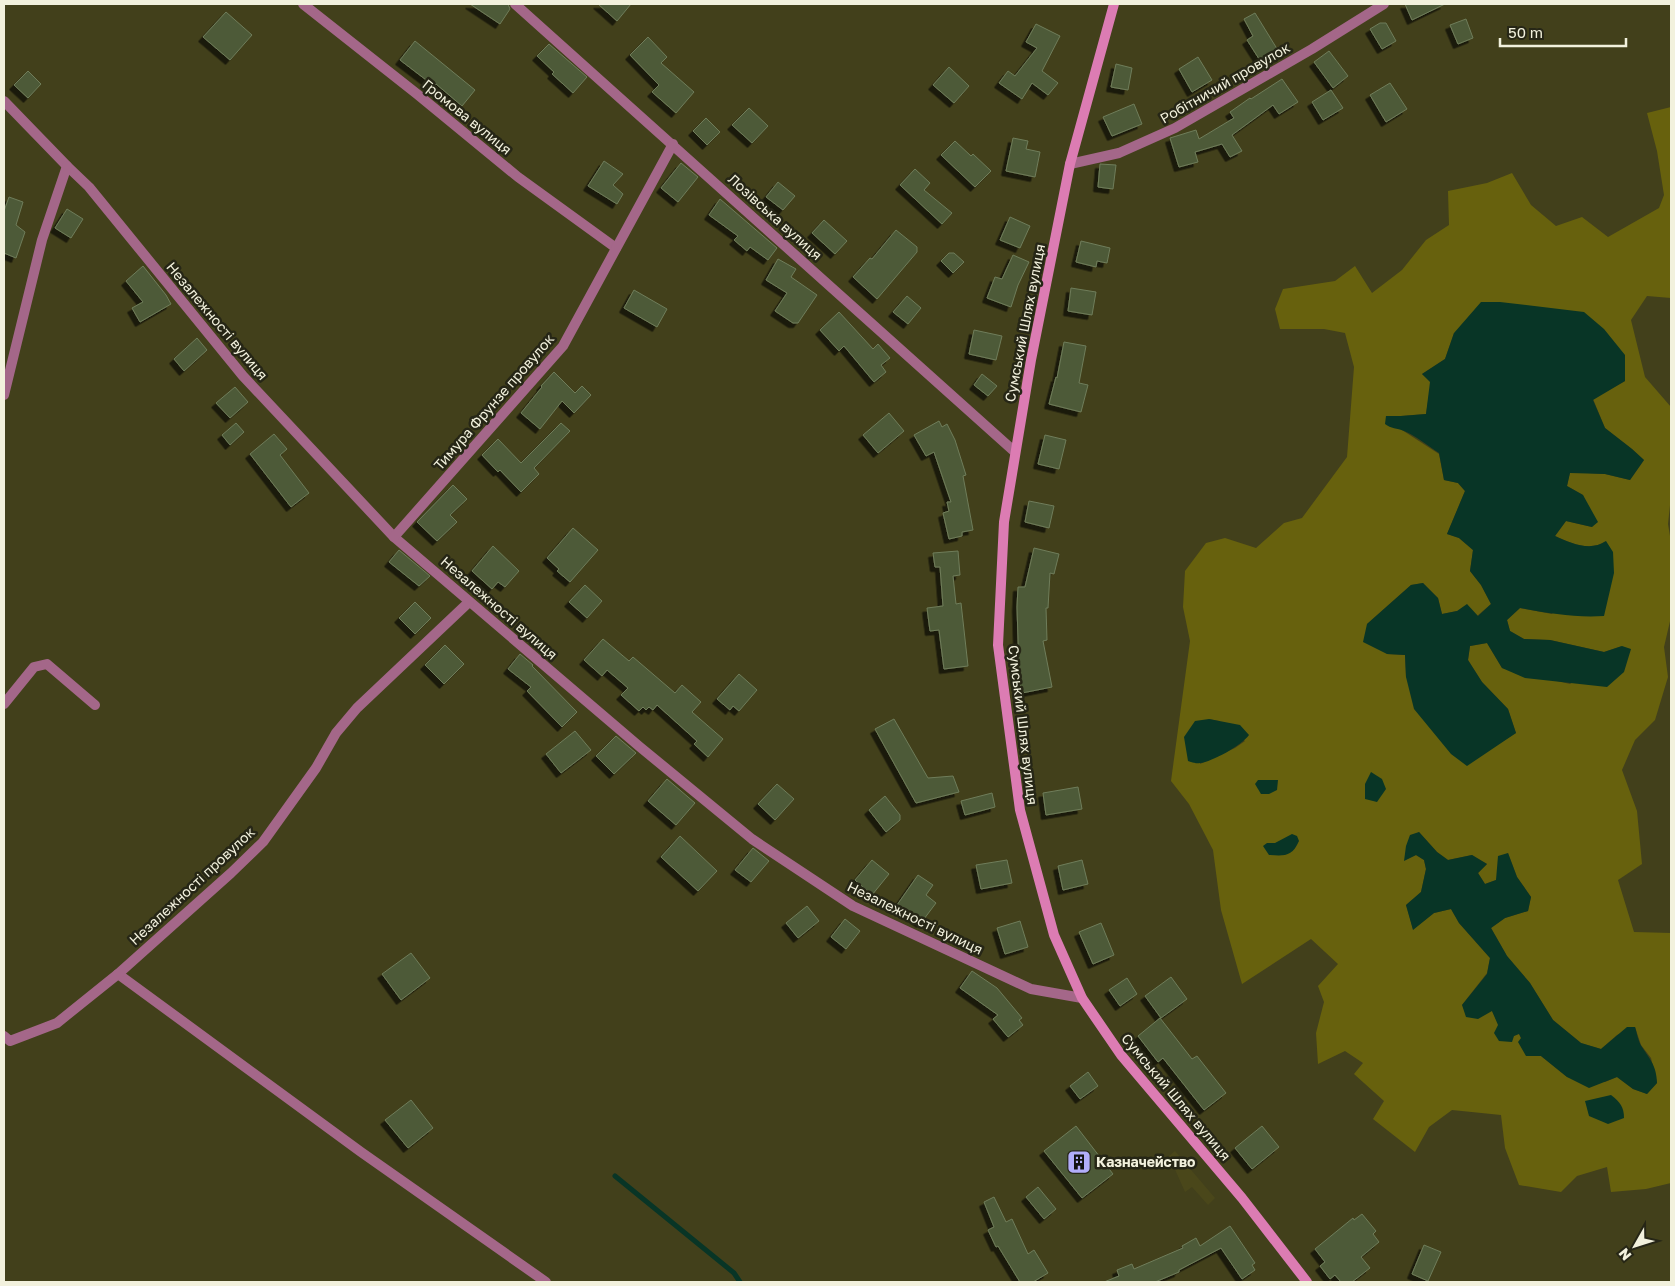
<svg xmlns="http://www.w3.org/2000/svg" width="1675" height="1286" font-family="'Golos Text',sans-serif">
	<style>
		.built { fill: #4a471a }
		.green { fill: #67610d; fill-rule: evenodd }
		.water { fill: #083526 }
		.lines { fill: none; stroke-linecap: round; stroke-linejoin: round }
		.stream { stroke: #083526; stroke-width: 5 }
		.building { fill: #4d5a39; stroke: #6f7d5a; filter: url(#shadow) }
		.minor { stroke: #a46789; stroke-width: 10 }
		.secondary { stroke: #dc7cb3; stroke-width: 10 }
		.labels { text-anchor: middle; stroke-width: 5; stroke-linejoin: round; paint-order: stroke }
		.street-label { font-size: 14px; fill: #f2f1dd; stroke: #262616 }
		.poi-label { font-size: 14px; font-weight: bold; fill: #f2f1dd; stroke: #262616; text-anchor: start }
	</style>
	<defs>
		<filter id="shadow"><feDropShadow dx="-4.5" dy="4.5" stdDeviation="0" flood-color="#0009"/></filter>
	</defs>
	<rect width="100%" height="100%" fill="#42401b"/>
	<polygon class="built" points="1175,1151 1215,1198 1208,1205 1192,1187 1185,1192 1169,1156"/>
	<path class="green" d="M1671,107V298L1647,296L1631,320L1645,377L1671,407V496L1668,524L1671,542V617L1664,647L1668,677L1655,720L1635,740L1622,770L1637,811L1642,864L1618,880L1634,932L1671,933V1183L1646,1189L1611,1192L1607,1167L1577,1176L1561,1192L1519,1185L1505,1148L1501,1115L1452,1110L1429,1127L1415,1152L1373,1119L1384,1101L1354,1074L1363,1063L1345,1051L1318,1064L1316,1033L1324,1002L1318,986L1338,964L1311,939L1242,984L1221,910L1213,850L1189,804L1171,781L1190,641L1183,607L1185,571L1206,543L1225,538L1256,548L1284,523L1302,518L1347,457L1354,367L1345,333L1324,329H1280L1275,309L1283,289L1335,281L1355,266L1372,293L1402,270L1426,240L1449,225L1448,191L1487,183L1512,173L1531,205L1556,226L1582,217L1608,237L1659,208L1664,195L1657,151L1647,113ZM1454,333L1625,381L1593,399L1605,428L1632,449L1644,460L1630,480L1605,474L1570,472L1567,486L1583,495L1592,527L1566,521L1555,536C1570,543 1590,552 1606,541L1552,614L1520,608L1507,620L1510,631L1524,639L1550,640L1604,652L1622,646L1570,684L1502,668L1487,643L1470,646L1468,660L1482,682L1508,709L1516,733L1495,746L1406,677L1405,655L1387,654L1367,624L1411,585L1423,583L1438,598L1442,614L1457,611L1477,616L1491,604L1481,585L1470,571L1473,550L1459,538L1447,534L1465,491L1458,483L1444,480L1439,454L1402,430L1401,416L1426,414L1431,382L1422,374L1445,359ZM1209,719L1219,721L1245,741L1235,748L1200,764ZM1419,832L1437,852L1448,860L1472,855L1487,864L1478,873L1485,884L1496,880L1508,853L1517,877L1531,897L1528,911L1505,918L1491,928L1507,956L1530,983L1553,1020L1581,1043L1601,1049L1617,1035L1635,1027L1641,1045L1651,1058L1657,1083L1647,1094L1633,1089L1617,1077L1605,1082L1567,1077L1541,1056L1521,1038L1519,1033L1514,1036L1499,1025L1492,1011L1462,1005L1487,973L1490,958L1459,923L1451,909L1434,913L1413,929L1406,905L1421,892L1426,869L1424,860L1416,855L1405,860Z"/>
	<g class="water">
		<path d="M1481,302H1500L1584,312L1604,329L1625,355V381L1593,400L1605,428L1632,449L1644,460L1630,480L1605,474L1570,473L1567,486L1583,495L1598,522L1592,527L1566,521L1555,536C1570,543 1591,552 1606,541L1613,552L1614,573L1604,616C1575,618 1548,613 1520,608L1507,620L1510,631L1524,639L1550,640L1604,652L1622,646L1631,649L1624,672L1607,687L1525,678L1502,668L1487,643L1470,646L1468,660L1482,682L1508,709L1516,733L1467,766L1451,754L1414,709L1406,677L1405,655L1387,654L1363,642L1367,624L1411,585L1423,583L1438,598L1442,614L1457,611L1467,604L1478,616L1491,604L1481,585L1470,571L1473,550L1459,538L1447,534L1465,491L1458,483L1444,480L1439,453C1428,446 1416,436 1404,431C1397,428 1391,429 1385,424L1386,416H1401L1426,414L1430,382L1422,374L1445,359L1454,333Z"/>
		<path d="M1209,719L1240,725L1249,735C1242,745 1212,762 1200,763C1197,764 1191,762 1188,761L1184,737L1195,721Z"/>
		<polygon points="1371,772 1382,779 1386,789 1377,802 1365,799 1365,784"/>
		<polygon points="1258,780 1278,780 1277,790 1269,794 1261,794 1255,784"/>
		<path d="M1419,832L1437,852L1448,860L1472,855L1487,864L1478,873L1485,884L1496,880L1498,856L1508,853L1517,877L1531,897L1528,911L1505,918L1491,928L1507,956L1530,983L1553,1020L1581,1043L1601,1049L1627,1027H1635C1637,1033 1638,1041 1642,1047C1651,1061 1656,1065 1657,1083L1647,1094L1633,1089L1617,1077L1589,1088L1567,1077L1541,1056H1526L1518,1042L1521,1038L1519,1034L1514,1036L1512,1042L1499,1041L1494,1033L1498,1025L1492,1011L1478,1019L1466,1017L1462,1005L1487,974L1490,958L1459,923L1451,909L1434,913L1413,930L1406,905L1421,892L1426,869L1424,860L1416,855L1404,861L1406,846L1410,835Z"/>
		<path d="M1292,834L1297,836L1299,841C1292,857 1284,856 1269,855L1263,846L1267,843H1275Z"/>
		<path d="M1611,1095C1620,1102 1624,1107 1624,1118L1608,1124L1589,1116L1585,1101Z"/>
	</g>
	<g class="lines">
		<polyline class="stream" points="615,1176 734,1273 740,1282"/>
	</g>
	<g class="building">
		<polygon points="470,4 508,4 510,9 500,24"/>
		<polygon points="598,4 631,4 617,21"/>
		<polygon points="1405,4 1445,4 1412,20"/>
		<polygon points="226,12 252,35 230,60 203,37"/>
		<polygon points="1255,13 1279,52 1261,62 1247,40 1253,36 1244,19"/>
		<polygon points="1466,19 1473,38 1458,44 1450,25"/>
		<polygon points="1380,23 1386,23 1396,41 1382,49 1370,29"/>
		<polygon points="1036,24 1060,36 1042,71 1058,83 1048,95 1032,83 1022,99 999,83 1008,71 1015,76 1037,48 1026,42"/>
		<polygon points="648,37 667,57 661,63 694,92 676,113 652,92 659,85 630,55"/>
		<polygon points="415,41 475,90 462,106 436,84 434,86 400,60"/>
		<polygon points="549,44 587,77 573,93 552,74 554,72 537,56"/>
		<polygon points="1329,51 1348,76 1333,88 1314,62"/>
		<polygon points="1198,57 1212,80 1192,92 1179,69"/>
		<polygon points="1116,64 1132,68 1128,90 1111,87"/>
		<polygon points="949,67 969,86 954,103 933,85"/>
		<polygon points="28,71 41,84 28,98 14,85"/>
		<polygon points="1282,79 1298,102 1279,114 1273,105 1232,135 1242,151 1230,157 1222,144 1195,152 1198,162 1179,167 1170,138 1196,130 1199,139 1234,118 1230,112 1250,98 1251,99"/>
		<polygon points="1390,83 1407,109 1386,122 1370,95"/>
		<polygon points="1331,90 1343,108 1323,120 1312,102"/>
		<polygon points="1134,104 1142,124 1112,136 1103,117"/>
		<polygon points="749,108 768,126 752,143 732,125"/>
		<polygon points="706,118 720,132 707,145 693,131"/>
		<polygon points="1013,138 1028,141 1026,149 1040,152 1035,177 1006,171"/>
		<polygon points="955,141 971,156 973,154 991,171 975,187 941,155"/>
		<polygon points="604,161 623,174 613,185 623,194 617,204 588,186"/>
		<polygon points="681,163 698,177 678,202 661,188"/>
		<polygon points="1100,164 1116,165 1113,189 1098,187"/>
		<polygon points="915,169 930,183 924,190 952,213 942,224 900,185"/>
		<polygon points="778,182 795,196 783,210 766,197"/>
		<polygon points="9,197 23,202 16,225 25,232 16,258 4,253 4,211"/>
		<polygon points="720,199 777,248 768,260 750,247 747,251 734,240 738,236 709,215"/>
		<polygon points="67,209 83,219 71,238 55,228"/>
		<polygon points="1010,217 1030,226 1020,248 1000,240"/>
		<polygon points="824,220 847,241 835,254 812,233"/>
		<polygon points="896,230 917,247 917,252 877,299 853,277 870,258 872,259"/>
		<polygon points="1081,241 1110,248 1107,263 1097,261 1096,267 1076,262"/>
		<polygon points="949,253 954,253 964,262 953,273 941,261"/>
		<polygon points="1013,255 1029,262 1018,285 1011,307 987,298 995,277 1002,279"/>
		<polygon points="778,259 796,269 791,277 817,295 798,323 793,323 775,311 787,293 766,280"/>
		<polygon points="143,266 166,295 171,304 140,322 132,308 143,302 126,281"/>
		<polygon points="1071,288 1096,292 1092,315 1068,311"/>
		<polygon points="634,290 667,309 657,327 624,308"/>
		<polygon points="907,296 921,308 908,324 893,312"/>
		<polygon points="839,312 873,349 878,344 890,358 881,365 886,372 874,382 844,346 839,351 820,330"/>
		<polygon points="974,330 1002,336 996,360 969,354"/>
		<polygon points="197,338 207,350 184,371 174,359"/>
		<polygon points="1064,342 1086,346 1079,383 1088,385 1081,412 1049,404 1056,377 1057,378"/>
		<polygon points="554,372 575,393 582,386 591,395 574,413 562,401 540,429 521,413 542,387 541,386"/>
		<polygon points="982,374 997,386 988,396 974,385"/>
		<polygon points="235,387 248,402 230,418 216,403"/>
		<polygon points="889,413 904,431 878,453 863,435"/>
		<polygon points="939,421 942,427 947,424 955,440 966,475 963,476 973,530 962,532 962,536 949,539 943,513 949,511 947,502 951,502 934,452 926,456 914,435"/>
		<polygon points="236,423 244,432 230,445 222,435"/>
		<polygon points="561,423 570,431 534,468 539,474 521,492 500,470 498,472 482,455 498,439 521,463"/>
		<polygon points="274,434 287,449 280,455 309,493 291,507 250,454"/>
		<polygon points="1045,435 1066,440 1059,469 1038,464"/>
		<polygon points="453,485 467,499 450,515 457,522 437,541 417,522"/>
		<polygon points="1029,501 1054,506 1049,528 1025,522"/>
		<polygon points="573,528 598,550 570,582 557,571 559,569 547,558"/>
		<polygon points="493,546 519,571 505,587 498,582 492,589 472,571"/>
		<polygon points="1034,548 1059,554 1054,574 1050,573 1048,608 1046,608 1047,640 1043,641 1052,687 1022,693 1017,670 1019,670 1017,607 1018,587 1025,587"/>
		<polygon points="399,550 430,576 419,586 389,562"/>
		<polygon points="958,551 960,575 953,576 956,604 961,603 968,666 944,669 939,630 930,631 927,608 943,606 940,567 935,567 933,553"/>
		<polygon points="585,585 602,601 587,618 569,602"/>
		<polygon points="415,602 431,618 415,634 399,618"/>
		<polygon points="603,639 629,661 633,657 675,693 682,685 701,702 692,712 723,739 708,757 694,744 697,741 657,705 653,710 649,707 646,710 643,707 639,711 621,695 628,688 607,670 602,676 584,660"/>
		<polygon points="445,645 464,664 444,684 425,665"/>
		<polygon points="520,654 533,665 532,666 577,712 562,727 527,691 531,687 508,669"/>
		<polygon points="739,674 757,690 739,711 733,706 730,710 717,699"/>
		<polygon points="894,719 928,778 953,776 959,792 916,803 875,729"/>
		<polygon points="575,731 591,750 561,773 546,754"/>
		<polygon points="616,736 636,753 614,774 596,756"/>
		<polygon points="667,779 695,803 676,825 648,801"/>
		<polygon points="777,784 794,799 775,820 758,804"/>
		<polygon points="1078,787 1082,809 1046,815 1043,793"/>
		<polygon points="992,793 995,807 965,815 961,801"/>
		<polygon points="885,796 900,815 900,820 886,832 869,810"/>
		<polygon points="680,836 717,871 698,891 661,857"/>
		<polygon points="753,848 769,861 751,882 735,870"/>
		<polygon points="872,860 889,874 872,895 855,880"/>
		<polygon points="1007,860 1012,883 981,889 976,865"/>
		<polygon points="1082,860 1088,884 1063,890 1058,866"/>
		<polygon points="918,875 933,885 926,895 936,903 921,923 897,905"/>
		<polygon points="807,906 819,921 798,938 786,923"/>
		<polygon points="845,919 860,931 846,949 831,937"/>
		<polygon points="1020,921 1028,947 1005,954 997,928"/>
		<polygon points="1101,923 1114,955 1093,964 1079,932"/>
		<polygon points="411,953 430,978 401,1000 382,974"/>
		<polygon points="972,971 997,988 1022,1018 1019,1020 1023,1025 1008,1037 993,1019 998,1015 960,988"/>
		<polygon points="1171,977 1187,999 1161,1018 1145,996"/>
		<polygon points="1127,978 1137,994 1120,1006 1109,990"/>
		<polygon points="1160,1018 1192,1059 1197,1056 1226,1093 1204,1110 1163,1058 1158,1062 1138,1036"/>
		<polygon points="1088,1072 1098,1086 1080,1099 1070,1086"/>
		<polygon points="411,1100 433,1128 408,1148 385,1120"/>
		<polygon points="1076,1126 1113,1174 1082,1198 1044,1151"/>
		<polygon points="1262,1126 1279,1147 1252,1169 1235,1148"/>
		<polygon points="1038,1187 1056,1209 1044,1219 1026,1197"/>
		<polygon points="994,1197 1006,1222 1012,1219 1028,1254 1034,1250 1048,1273 1033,1282 1020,1282 998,1246 996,1247 988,1230 994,1227 984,1202"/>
		<polygon points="1362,1214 1376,1231 1373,1234 1379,1242 1361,1257 1370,1268 1352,1282 1341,1282 1335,1275 1330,1279 1320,1266 1325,1262 1315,1249 1353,1218 1354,1220"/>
		<polygon points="1230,1226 1255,1263 1252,1265 1255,1270 1242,1279 1221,1248 1179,1270 1179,1272 1155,1282 1104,1282 1119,1276 1117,1270 1132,1264 1134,1269 1183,1248 1182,1246 1196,1238 1200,1246"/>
		<polygon points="1424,1245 1441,1252 1428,1281 1412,1274"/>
	</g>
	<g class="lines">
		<g class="minor">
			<polyline points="303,4 417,94 518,177 616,248"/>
			<polyline points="515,4 1015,452"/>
			<polyline points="4,101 67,166 89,187 243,376 394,537 640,747 752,839 853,906 1031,989 1082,998"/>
			<polyline points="1070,164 1119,153 1175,128 1312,49 1384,4"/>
			<polyline points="4,395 42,240 67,166"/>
			<polyline points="394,537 563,346 673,144"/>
			<polyline points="4,704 34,667 47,664 95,705"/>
			<polyline points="118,974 361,1152 546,1282"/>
			<polyline points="4,1036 10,1041 57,1023 118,974 231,873 263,842 316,768 336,733 357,708 469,602"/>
		</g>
		<polyline class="secondary" points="1114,4 1070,164 1031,360 1004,522 998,645 1020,810 1054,935 1082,998 1121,1055 1242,1198 1307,1282"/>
	</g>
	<defs>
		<g id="building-square" transform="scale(1.25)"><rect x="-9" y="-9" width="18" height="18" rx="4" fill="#b1adfa" stroke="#262616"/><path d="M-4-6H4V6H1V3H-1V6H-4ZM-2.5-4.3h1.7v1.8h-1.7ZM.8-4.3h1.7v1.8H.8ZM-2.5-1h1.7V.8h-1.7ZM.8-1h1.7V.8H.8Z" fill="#111"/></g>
	</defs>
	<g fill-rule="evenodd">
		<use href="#building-square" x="1079" y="1162"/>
	</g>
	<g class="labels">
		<g class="street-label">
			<text transform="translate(1225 83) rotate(-30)" y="5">Робітничий провулок</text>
			<text transform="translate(467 117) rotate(39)" y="5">Громова вулиця</text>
			<text transform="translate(775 217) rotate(42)" y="5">Лозівська вулиця</text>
			<text transform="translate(217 321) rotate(50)" y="5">Незалежності вулиця</text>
			<text transform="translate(1025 323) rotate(-79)" y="5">Сумський Шлях вулиця</text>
			<text transform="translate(494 402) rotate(-49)" y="5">Тимура Фрунзе провулок</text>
			<text transform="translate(499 608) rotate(41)" y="5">Незалежності вулиця</text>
			<text transform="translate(1023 725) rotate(83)" y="5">Сумський Шлях вулиця</text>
			<text transform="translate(192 886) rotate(-43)" y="5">Незалежності провулок</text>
			<text transform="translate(915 918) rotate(26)" y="5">Незалежності вулиця</text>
			<text transform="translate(1176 1097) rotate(50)" y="5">Сумський Шлях вулиця</text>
		</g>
		<g class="poi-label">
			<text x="1096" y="1167">Казначейство</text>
		</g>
	</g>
	<rect width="1675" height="1286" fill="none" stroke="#f2f1dd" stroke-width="10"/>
	<g transform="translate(1635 1246) rotate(231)" stroke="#262616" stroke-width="4" paint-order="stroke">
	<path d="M0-4L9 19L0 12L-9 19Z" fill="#f2f1dd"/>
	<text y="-8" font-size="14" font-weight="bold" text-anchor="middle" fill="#f2f1dd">N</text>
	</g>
	<path d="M1500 38v8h126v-8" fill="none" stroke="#f2f1dd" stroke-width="2.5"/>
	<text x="1508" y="38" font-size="15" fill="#f2f1dd" stroke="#262616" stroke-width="4" paint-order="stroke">50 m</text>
</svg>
